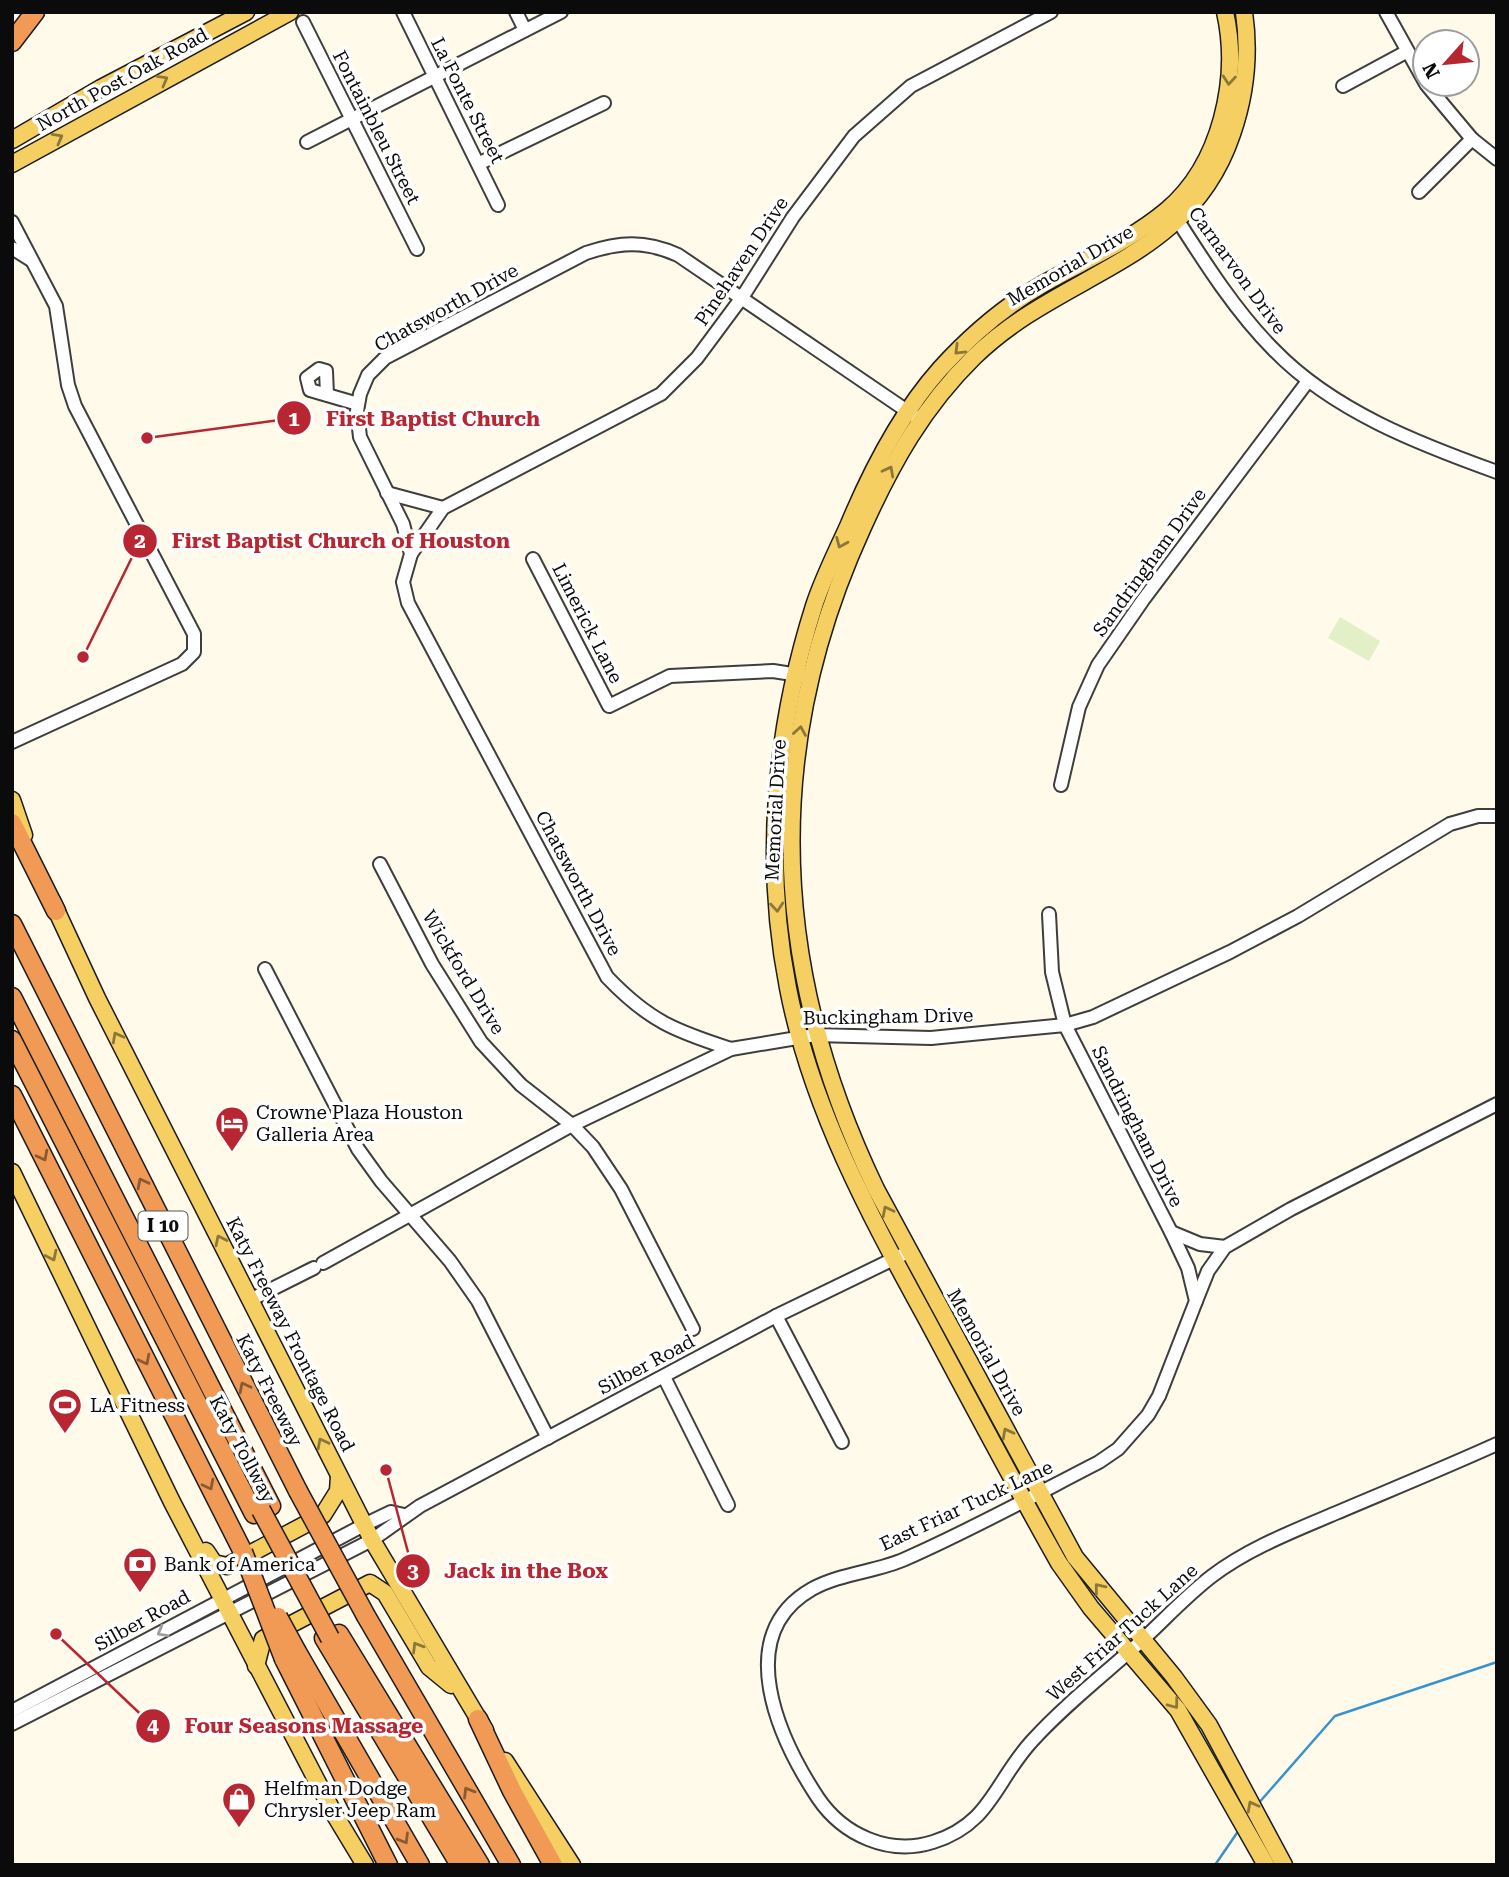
<svg xmlns="http://www.w3.org/2000/svg" width="1509" height="1877" font-family="'Roboto Serif',serif">
	<style>
		.pitch { fill: #e2efc7 }
		.lines { fill: none; stroke-linecap: round; stroke-linejoin: round }
		.stream { stroke: #3993ca; stroke-width: 2.5 }
		.minor-casing { stroke: #3e3e3e; stroke-width: 16 }
		.major-casing { stroke: #1c1c1c; stroke-width: 19 }
		.highway-casing { stroke: #1c1c1c; stroke-width: 21 }
		.minor { stroke: #fff; stroke-width: 12 }
		.major { stroke: #f6cf63; stroke-width: 16 }
		.highway { stroke: #f19a56; stroke-width: 18 }
		.highway-bridge-casing { stroke: #1c1c1c; stroke-width: 21; stroke-linecap: butt }
		.highway-bridge { stroke: #f19a56; stroke-width: 18 }
		.oneway { stroke: #8c773b }
		.oneway2 { stroke: #8a5a34 }
		.oneway3 { stroke: #9d9d9d }
		.labels { text-anchor: middle; stroke-width: 7; stroke-linejoin: round; paint-order: stroke }
		.shield { fill: #fff; stroke: #545454; stroke-width: 2 }
		.shield-label { font-size: 18px; font-weight: bold; fill: #0b0b0b }
		.street-label { font-size: 19px; fill: #0b0b0b; stroke: #fff }
		.poi-label { font-size: 19px; fill: #0b0b0b; stroke: #fff; text-anchor: start }
		.leader { fill: none; stroke: #b82731; stroke-width: 2.5 }
		.callout-dot { fill: #b82731; stroke: #fff; stroke-width: 2.5 }
		.mark-label { font-size: 21px; text-anchor: middle; font-weight: bold; fill: #fff }
		.callout-label { font-size: 21px; text-anchor: middle; font-weight: bold; fill: #b82731; stroke: #fff; stroke-width: 7; stroke-linejoin: round; paint-order: stroke }
	</style>
	<rect width="100%" height="100%" fill="#fffaea"/>
	<polygon class="pitch" points="1340,617 1380,641 1369,661 1328,638"/>
	<g class="lines">
		<g class="stream">
			<polyline points="1257,1805 1335,1716 1497,1662"/>
			<polyline points="1215,1865 1239,1830"/>
		</g>
		<g class="minor-casing">
			<g id="minor">
				<polyline points="403,12 498,205"/>
				<polyline points="516,12 525,30"/>
				<polyline points="1386,12 1425,82"/>
				<polyline points="303,22 417,249"/>
				<polyline points="1426,84 1472,139 1497,159"/>
				<polyline points="1343,86 1406,52"/>
				<polyline points="307,142 561,12"/>
				<polyline points="480,163 604,103"/>
				<polyline points="1419,192 1472,139"/>
				<path d="M1173,213C1203,260 1235,311 1274,350C1333,411 1419,444 1497,472"/>
				<polyline points="12,222 56,306 68,385 75,406 194,634 194,652 182,664 12,742"/>
				<polyline points="12,248 31,260"/>
				<polyline points="327,395 326,371 319,369 307,378 310,390 358,404"/>
				<polyline points="387,493 443,508"/>
				<polyline points="411,554 443,508 661,394 697,358 743,296 793,217 854,136 911,86 1051,12"/>
				<polyline points="533,559 609,706 670,676 773,671 811,677"/>
				<polyline points="1061,785 1079,707 1098,665 1143,600 1308,381"/>
				<polyline points="380,864 432,964 481,1042 521,1085 572,1125 593,1147 621,1189 693,1329"/>
				<path d="M1049,914L1052,972L1065,1025L1171,1232L1188,1268L1196,1301L1159,1396L1148,1415L1118,1449L1099,1462C1035,1495 971,1530 905,1559C876,1572 841,1573 812,1589C731,1635 779,1739 818,1798C843,1835 889,1856 933,1842C991,1824 995,1781 1032,1741C1062,1708 1097,1680 1130,1651C1158,1627 1182,1599 1212,1576C1249,1548 1294,1531 1336,1513C1390,1490 1444,1468 1497,1444"/>
				<polyline points="265,969 358,1149 381,1181 450,1261 478,1301 548,1438"/>
				<path d="M731,1049C675,1031 649,1021 607,977L408,603L403,582L411,554L403,524L360,437L357,411L360,394L368,375L385,358L586,253C619,242 645,240 678,255L913,415"/>
				<polyline points="1171,1232 1200,1244 1225,1247"/>
				<polyline points="323,1263 572,1125 731,1049 815,1035 931,1038 1065,1025 1093,1017 1230,952 1298,916 1450,824 1478,816 1497,816"/>
				<polyline points="250,1300 314,1268"/>
				<polyline points="1196,1301 1208,1271 1225,1247 1291,1209 1497,1104"/>
				<polyline points="776,1316 842,1442"/>
				<polyline points="664,1377 728,1505"/>
				<polyline points="12,1711 364,1525 391,1512 404,1515"/>
				<polyline points="12,1724 372,1540 420,1506 776,1316 908,1252"/>
			</g>
		</g>
		<g class="major-casing">
			<g id="major">
				<path d="M1225,12C1240,79 1221,164 1167,210C1130,241 1085,260 1043,284C1005,306 969,337 940,369C900,414 872,469 849,524C837,551 823,578 814,606C775,729 763,861 788,988C811,1107 868,1212 926,1318C970,1400 1013,1482 1059,1563L1091,1608L1178,1710L1266,1865"/>
				<path d="M1244,12C1250,54 1246,94 1232,134C1188,264 1063,270 974,357C923,407 892,463 863,527C761,749 771,971 876,1189L1075,1557L1174,1677L1209,1725L1284,1865"/>
				<polyline points="12,140 101,88 246,12"/>
				<polyline points="12,164 290,12"/>
				<polyline points="12,800 24,835"/>
				<polyline points="52,901 97,998 372,1540 485,1730"/>
				<polyline points="12,1172 172,1502 333,1812 365,1865"/>
				<polyline points="206,1551 214,1563 227,1566 323,1515 338,1491 339,1476"/>
				<polyline points="256,1666 263,1639 370,1583 385,1593 429,1667 451,1685"/>
				<polyline points="505,1761 572,1865"/>
			</g>
		</g>
		<g class="highway-casing">
			<g id="highway">
				<polyline points="12,42 35,12"/>
				<polyline points="12,823 56,911"/>
				<polyline points="12,924 298,1491"/>
				<polyline points="12,997 271,1506"/>
				<polyline points="12,1040 254,1514"/>
				<polyline points="12,1095 243,1552"/>
				<polyline points="366,1616 511,1865"/>
				<polyline points="339,1634 480,1865"/>
				<polyline points="324,1638 460,1865"/>
				<polyline points="297,1652 420,1865"/>
				<polyline points="284,1659 388,1865"/>
				<polyline points="478,1719 512,1791 553,1865"/>
			</g>
		</g>
		<use href="#minor" class="minor"/>
		<use href="#major" class="major"/>
		<use href="#highway" class="highway"/>
		<g class="highway-bridge-casing">
			<g id="highway-bridge">
				<polyline points="298,1491 366,1616"/>
				<polyline points="261,1510 330,1638"/>
				<polyline points="243,1552 284,1659"/>
				<polyline points="278,1617 297,1652"/>
			</g>
		</g>
		<use href="#highway-bridge" class="highway-bridge"/>
	</g>
	<defs><path id="oneway-chevron" d="M-2-3.5L2.5 0L-2 3.5" fill="none" stroke-width="1.6" stroke-linecap="round" stroke-linejoin="round" transform="scale(1.75)"/></defs>
	<g class="oneway">
		<use href="#oneway-chevron" transform="translate(163 80) rotate(-29)"/>
		<use href="#oneway-chevron" transform="translate(1229 80) rotate(95)"/>
		<use href="#oneway-chevron" transform="translate(58 138) rotate(-29)"/>
		<use href="#oneway-chevron" transform="translate(959 350) rotate(135)"/>
		<use href="#oneway-chevron" transform="translate(889 471) rotate(-62)"/>
		<use href="#oneway-chevron" transform="translate(841 543) rotate(113)"/>
		<use href="#oneway-chevron" transform="translate(800 731) rotate(-81)"/>
		<use href="#oneway-chevron" transform="translate(777 907) rotate(85)"/>
		<use href="#oneway-chevron" transform="translate(117 1037) rotate(-118)"/>
		<use href="#oneway-chevron" transform="translate(887 1211) rotate(-117)"/>
		<use href="#oneway-chevron" transform="translate(220 1240) rotate(-116)"/>
		<use href="#oneway-chevron" transform="translate(52 1256) rotate(64)"/>
		<use href="#oneway-chevron" transform="translate(1007 1433) rotate(-118)"/>
		<use href="#oneway-chevron" transform="translate(322 1443) rotate(-117)"/>
		<use href="#oneway-chevron" transform="translate(1099 1588) rotate(-129)"/>
		<use href="#oneway-chevron" transform="translate(417 1647) rotate(-121)"/>
		<use href="#oneway-chevron" transform="translate(1174 1704) rotate(53)"/>
		<use href="#oneway-chevron" transform="translate(1252 1806) rotate(-118)"/>
	</g>
	<g class="oneway2">
		<use href="#oneway-chevron" transform="translate(43 1156) rotate(63)"/>
		<use href="#oneway-chevron" transform="translate(142 1183) rotate(-117)"/>
		<use href="#oneway-chevron" transform="translate(145 1360) rotate(63)"/>
		<use href="#oneway-chevron" transform="translate(244 1387) rotate(-117)"/>
		<use href="#oneway-chevron" transform="translate(209 1485) rotate(63)"/>
		<use href="#oneway-chevron" transform="translate(468 1792) rotate(-121)"/>
		<use href="#oneway-chevron" transform="translate(404 1839) rotate(59)"/>
	</g>
	<use class="oneway3" href="#oneway-chevron" transform="translate(162 1632) rotate(150)"/>
	<defs>
		<g id="hotel-pin" transform="scale(1.75)"><path d="M0 17L-7.5 6A9.5 9.5 0 1 1 7.5 6Z" fill="#b82731" stroke="#fff"/><path d="M-6-4.5h1.5V1H6V5H4.5V3h-9V5H-6ZM-4 0a1.8 1.8 0 1 1 3.6 0ZM.5 0V-2.5h3Q6-2.5 6 0Z" fill="#fff"/></g>
		<g id="stadium-pin" transform="scale(1.75)"><path d="M0 17L-7.5 6A9.5 9.5 0 1 1 7.5 6Z" fill="#b82731" stroke="#fff"/><path d="M0-5a6.5 5 0 1 0 0 10a6.5 5 0 1 0 0-10ZM-3.5-1.8h7v3.6h-7Z" fill="#fff"/></g>
		<g id="bank-pin" transform="scale(1.75)"><path d="M0 17L-7.5 6A9.5 9.5 0 1 1 7.5 6Z" fill="#b82731" stroke="#fff"/><path d="M-6-4H6V4H-6ZM0-2.3a2.3 2.3 0 1 0 0 4.6a2.3 2.3 0 1 0 0-4.6Z" fill="#fff"/></g>
		<g id="shop-pin" transform="scale(1.75)"><path d="M0 17L-7.5 6A9.5 9.5 0 1 1 7.5 6Z" fill="#b82731" stroke="#fff"/><path d="M-5-2.5h2.3a2.7 3.5 0 0 1 5.4 0H5L5.5 6h-11ZM-1.5-2.5h3a1.5 2.3 0 0 0-3 0Z" fill="#fff"/></g>
	</defs>
	<g fill-rule="evenodd">
		<use href="#hotel-pin" x="232" y="1123"/>
		<use href="#stadium-pin" x="65" y="1405"/>
		<use href="#bank-pin" x="140" y="1564"/>
		<use href="#shop-pin" x="239" y="1799"/>
	</g>
	<g class="labels">
		<rect class="shield" x="138.5" y="1211.5" width="49" height="29" rx="5"/>
		<g class="shield-label">
			<text x="163" y="1232">I 10</text>
		</g>
		<g class="street-label">
			<text transform="translate(122 79) rotate(-29)" y="7">North Post Oak Road</text>
			<text transform="translate(468 100) rotate(63)" y="7">La Fonte Street</text>
			<text transform="translate(377 127) rotate(63)" y="7">Fontainbleu Street</text>
			<text transform="translate(741 261) rotate(-56)" y="7">Pinehaven Drive</text>
			<text transform="translate(1070 265) rotate(-30)" y="7">Memorial Drive</text>
			<text transform="translate(1238 270) rotate(54)" y="7">Carnarvon Drive</text>
			<text transform="translate(446 307) rotate(-29)" y="7">Chatsworth Drive</text>
			<text transform="translate(1149 562) rotate(-54)" y="7">Sandringham Drive</text>
			<text transform="translate(588 623) rotate(63)" y="7">Limerick Lane</text>
			<text transform="translate(775 810) rotate(-87)" y="7">Memorial Drive</text>
			<text transform="translate(579 883) rotate(62)" y="7">Chatsworth Drive</text>
			<text transform="translate(464 972) rotate(59)" y="7">Wickford Drive</text>
			<text transform="translate(888 1016) rotate(-1)" y="7">Buckingham Drive</text>
			<text transform="translate(1138 1126) rotate(63)" y="7">Sandringham Drive</text>
			<text transform="translate(291 1334) rotate(63)" y="7">Katy Freeway Frontage Road</text>
			<text transform="translate(987 1352) rotate(61)" y="7">Memorial Drive</text>
			<text transform="translate(646 1364) rotate(-28)" y="7">Silber Road</text>
			<text transform="translate(270 1390) rotate(63)" y="7">Katy Freeway</text>
			<text transform="translate(243 1449) rotate(62)" y="7">Katy Tollway</text>
			<text transform="translate(966 1505) rotate(-25)" y="7">East Friar Tuck Lane</text>
			<text transform="translate(142 1620) rotate(-29)" y="7">Silber Road</text>
			<text transform="translate(1122 1632) rotate(-42)" y="7">West Friar Tuck Lane</text>
		</g>
		<g class="poi-label">
			<text x="256" y="1119">Crowne Plaza Houston<tspan x="256" dy="22">Galleria Area</tspan></text>
			<text x="90" y="1412">LA Fitness</text>
			<text x="164" y="1571">Bank of America</text>
			<text x="264" y="1795">Helfman Dodge<tspan x="264" dy="22">Chrysler Jeep Ram</tspan></text>
		</g>
	</g>
	<path class="leader" d="M147 438L294 418M83 657L140 541M386 1470L413 1571M56 1634L153 1726"/>
	<g class="callout-dot">
		<circle cx="147" cy="438" r="7"/>
		<circle cx="83" cy="657" r="7"/>
		<circle cx="386" cy="1470" r="7"/>
		<circle cx="56" cy="1634" r="7"/>
		<circle cx="294" cy="418" r="18"/>
		<circle cx="140" cy="541" r="18"/>
		<circle cx="413" cy="1571" r="18"/>
		<circle cx="153" cy="1726" r="18"/>
	</g>
	<g class="mark-label">
		<text x="294" y="426">1</text>
		<text x="140" y="548">2</text>
		<text x="413" y="1578">3</text>
		<text x="153" y="1733">4</text>
	</g>
	<g class="callout-label">
		<text x="433" y="426">First Baptist Church</text>
		<text x="341" y="548">First Baptist Church of Houston</text>
		<text x="526" y="1578">Jack in the Box</text>
		<text x="304" y="1733">Four Seasons Massage</text>
	</g>
	<rect width="1509" height="1877" fill="none" stroke="#0b0b0b" stroke-width="28"/>
	<g transform="translate(1446 63) rotate(243)"><circle r="33" fill="#ffffff" stroke="#9d9d9d" stroke-width="2"/>
	<path d="M0-5L12 26L0 18L-12 26Z" fill="#b82731"/>
	<text y="-10" font-size="19" font-weight="bold" text-anchor="middle" fill="#0b0b0b">N</text>
	</g>
</svg>
